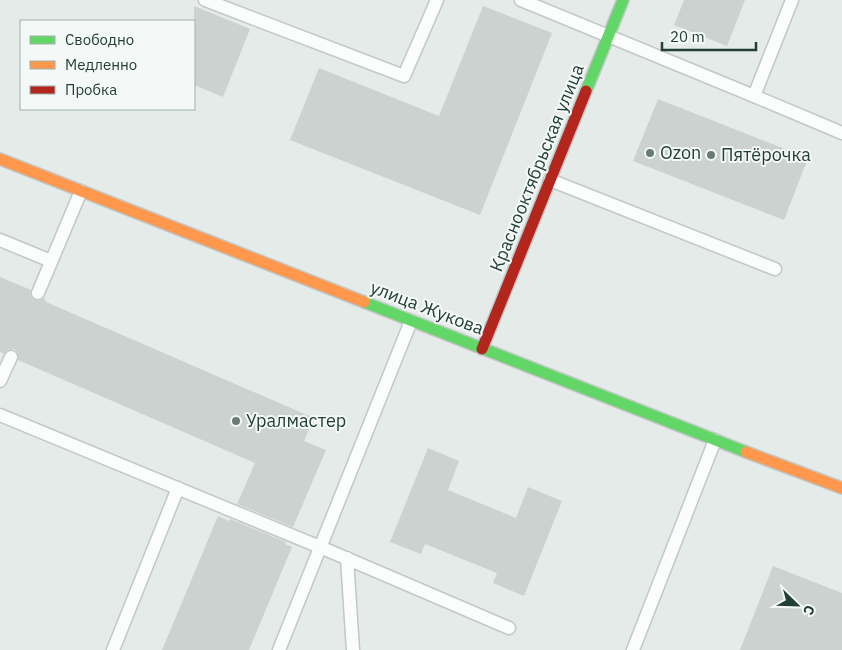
<svg xmlns="http://www.w3.org/2000/svg" width="842" height="650" font-family="'IBM Plex Sans',sans-serif">
	<style>
		.building { fill: #ccd2d0 }
		.lines { fill: none; stroke-linecap: round; stroke-linejoin: round }
		.lane-casing { stroke: #c2c8c5; stroke-width: 15 }
		.fast-casing { stroke: #c1c8c5; stroke-width: 14 }
		.slow-casing { stroke: #c1c8c5; stroke-width: 14 }
		.jam-casing { stroke: #c1c8c5; stroke-width: 14 }
		.lane { stroke: #fbfcfc; stroke-width: 12 }
		.fast { stroke: #63d668; stroke-width: 11 }
		.slow { stroke: #ff974d; stroke-width: 11 }
		.jam { stroke: #b3261e; stroke-width: 11 }
		.poi-dot { fill: #677b75; stroke: #f4f9f7; stroke-width: 2 }
		.labels { text-anchor: middle; stroke-width: 4; stroke-linejoin: round; paint-order: stroke }
		.poi-label { font-size: 18px; fill: #233f37; stroke: #f4f9f7; text-anchor: start }
		.street-label { font-size: 18px; fill: #233f37; stroke: #f4f9f7 }
	</style>
	<rect width="100%" height="100%" fill="#e5ebe8"/>
	<g class="building">
		<polygon points="684,0 745,0 727,46 674,25"/>
		<polygon points="194,6 250,29 223,97 194,85"/>
		<polygon points="483,6 552,33 480,215 290,140 319,68 439,116"/>
		<polygon points="658,99 808,158 784,220 633,161"/>
		<polygon points="0,277 31,290 30,294 34,300 39,301 44,298 46,302 314,418 304,441 326,450 293,527 237,504 255,463 18,360 18,353 14,349 7,350 4,354 0,352"/>
		<polygon points="428,448 459,461 448,490 516,518 528,487 562,501 524,596 493,583 497,573 425,544 421,554 390,542"/>
		<polygon points="218,516 229,521 230,519 286,542 285,544 292,547 249,650 162,650"/>
		<polygon points="773,566 842,593 842,650 740,650"/>
	</g>
	<g class="lines">
		<g class="lane-casing">
			<g id="lane">
				<polyline points="205,0 404,76 437,0"/>
				<polyline points="521,0 754,96 792,0"/>
				<polyline points="754,96 842,133"/>
				<polyline points="550,180 775,269"/>
				<polyline points="0,240 51,261"/>
				<polyline points="38,293 81,191"/>
				<polyline points="0,381 11,357"/>
				<polyline points="0,415 320,547 509,628"/>
				<polyline points="347,558 353,650"/>
				<polyline points="113,650 178,488"/>
				<polyline points="279,650 411,321"/>
				<polyline points="633,650 715,440"/>
			</g>
		</g>
		<g class="fast-casing">
			<g id="fast">
				<polyline points="586,91 623,0"/>
				<polyline points="364,302 746,452"/>
			</g>
		</g>
		<g class="slow-casing">
			<g id="slow">
				<polyline points="0,159 364,302"/>
				<polyline points="746,452 842,488"/>
			</g>
		</g>
		<g class="jam-casing">
			<polyline id="jam" points="482,349 586,91"/>
		</g>
		<use href="#lane" class="lane"/>
		<use href="#fast" class="fast"/>
		<use href="#slow" class="slow"/>
		<use href="#jam" class="jam"/>
	</g>
	<g class="poi-dot">
		<circle cx="650" cy="153" r="5"/>
		<circle cx="711" cy="155" r="5"/>
		<circle cx="236" cy="421" r="5"/>
	</g>
	<g class="labels">
		<g class="poi-label">
			<text x="660" y="159">Ozon</text>
			<text x="721" y="161">Пятёрочка</text>
			<text x="246" y="427">Уралмастер</text>
		</g>
		<g class="street-label">
			<text transform="translate(537 168) rotate(-68)" y="6">Краснооктябрьская улица</text>
			<text transform="translate(427 308) rotate(21)" y="6">улица Жукова</text>
		</g>
	</g>
	<rect x="20" y="20" width="175" height="90" fill="#f4f9f7" stroke="#a0afaa"/>
	<rect x="30" y="36" width="25" height="8" fill="#63d668" stroke="#a0afaa"/>
	<text x="65" y="45" font-size="15" fill="#233f37">Свободно</text>
	<rect x="30" y="61" width="25" height="8" fill="#ff974d" stroke="#a0afaa"/>
	<text x="65" y="70" font-size="15" fill="#233f37">Медленно</text>
	<rect x="30" y="86" width="25" height="8" fill="#b3261e" stroke="#a0afaa"/>
	<text x="65" y="95" font-size="15" fill="#233f37">Пробка</text>
	<g transform="translate(797 605) rotate(113)" stroke="#f4f9f7" stroke-width="4" paint-order="stroke">
	<path d="M0-4L9 19L0 12L-9 19Z" fill="#233f37"/>
	<text y="-8" font-size="14" font-weight="bold" text-anchor="middle" fill="#233f37">С</text>
	</g>
	<path d="M662 42v8h94v-8" fill="none" stroke="#233f37" stroke-width="2.5"/>
	<text x="670" y="42" font-size="15" fill="#233f37" stroke="#f4f9f7" stroke-width="4" paint-order="stroke">20 m</text>
</svg>
